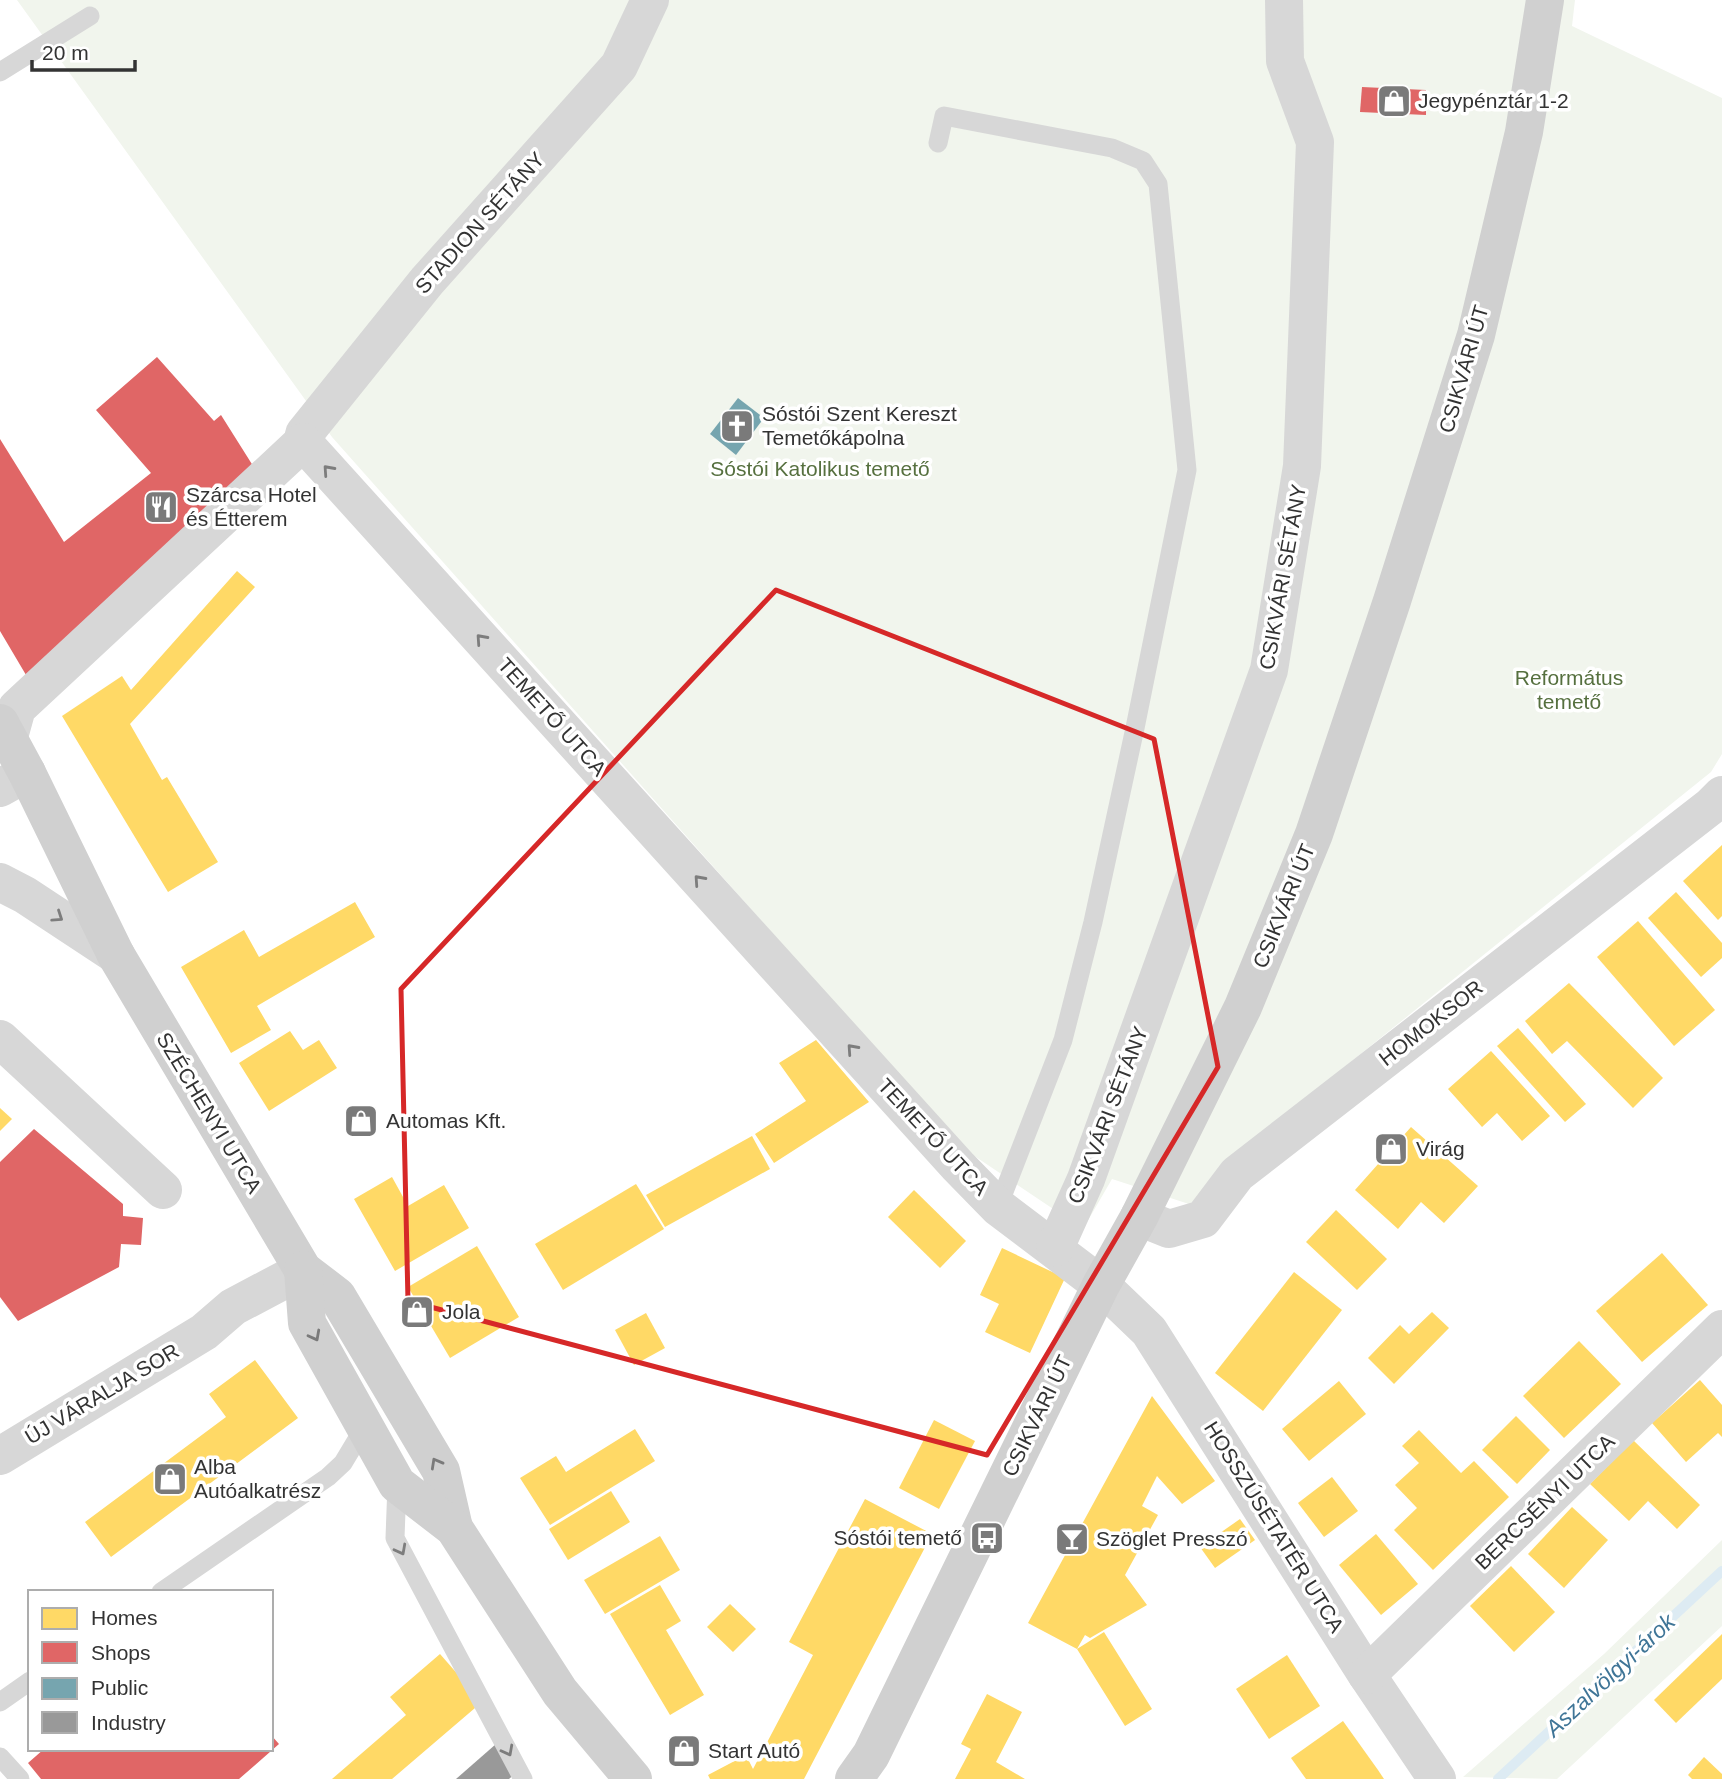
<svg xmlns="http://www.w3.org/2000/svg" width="1722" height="1779" font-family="Helvetica,sans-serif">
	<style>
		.green { fill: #f1f5ed }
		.homes { fill: #ffd966 }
		.shops { fill: #e06666 }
		.public { fill: #76a5af }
		.industry { fill: #999 }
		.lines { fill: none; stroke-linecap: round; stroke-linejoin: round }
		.stream { stroke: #ddebf3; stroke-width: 10 }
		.lane { stroke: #d7d7d7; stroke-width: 19 }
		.street { stroke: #d7d7d7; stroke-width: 38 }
		.secondary { stroke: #d0d0d0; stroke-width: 38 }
		.oneway { stroke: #7d7d7d }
		.oneway2 { stroke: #7a7a7a }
		.marked { fill: none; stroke: #d62828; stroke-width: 5; stroke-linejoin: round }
		.labels { text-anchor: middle; stroke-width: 7; stroke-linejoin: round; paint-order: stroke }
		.poi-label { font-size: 21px; fill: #333; stroke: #fff; text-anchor: start }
		.street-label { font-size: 21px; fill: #333; stroke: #fff }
		.park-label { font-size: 21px; fill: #56703f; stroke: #fff }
		.water-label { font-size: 23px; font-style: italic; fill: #3f7597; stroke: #fff }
	</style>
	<rect width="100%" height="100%" fill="#fff"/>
	<g class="green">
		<polygon points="17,0 1575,0 1572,26 1722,98 1722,754 1711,772 1322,1085 1192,1205 1112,1179 1083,1229 964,1149 332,437"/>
		<polygon points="1722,1540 1722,1626 1557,1779 1463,1777 1604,1654"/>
	</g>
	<g class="homes">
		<polygon points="237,571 255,587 130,724 162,780 167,777 218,862 168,892 62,716 122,676 131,690"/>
		<polygon points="1722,845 1722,916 1718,920 1683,881"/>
		<polygon points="1676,892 1722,943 1722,958 1701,977 1648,918"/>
		<polygon points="355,902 375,937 257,1006 271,1030 231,1053 181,967 244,930 259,957"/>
		<polygon points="1638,921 1715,1010 1674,1046 1597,957"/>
		<polygon points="1569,983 1663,1078 1633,1108 1567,1041 1552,1054 1525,1021"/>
		<polygon points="1518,1028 1586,1104 1565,1122 1497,1046"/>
		<polygon points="290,1031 303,1050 319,1040 337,1068 269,1111 239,1063"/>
		<polygon points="816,1040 869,1102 774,1163 755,1134 806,1101 779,1063"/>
		<polygon points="1491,1051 1550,1116 1522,1141 1497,1113 1482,1127 1448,1089"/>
		<polygon points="0,1108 12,1119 0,1131"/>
		<polygon points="1411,1127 1478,1186 1444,1223 1421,1202 1398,1229 1355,1190"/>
		<polygon points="752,1136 770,1169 665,1227 646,1195"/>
		<polygon points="392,1177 408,1206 444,1185 469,1228 395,1271 354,1199"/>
		<polygon points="636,1184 664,1229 563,1290 535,1244"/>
		<polygon points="914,1190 966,1241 940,1268 888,1217"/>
		<polygon points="1336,1210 1387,1259 1357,1290 1306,1242"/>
		<polygon points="477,1246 519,1317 450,1358 408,1287"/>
		<polygon points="1002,1248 1065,1278 1030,1353 985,1332 999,1304 980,1295"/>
		<polygon points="1662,1253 1708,1305 1642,1362 1596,1311"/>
		<polygon points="1294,1272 1342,1310 1263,1411 1215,1373"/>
		<polygon points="1432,1312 1449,1328 1394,1384 1368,1358 1400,1325 1409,1334"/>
		<polygon points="646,1313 665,1348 634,1365 615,1330"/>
		<polygon points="1579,1341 1621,1384 1564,1438 1523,1396"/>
		<polygon points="255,1360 298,1418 111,1557 85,1522 226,1417 209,1394"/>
		<polygon points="1700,1380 1722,1405 1722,1437 1718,1433 1686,1462 1652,1423"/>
		<polygon points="1339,1381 1366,1414 1309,1461 1282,1429"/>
		<polygon points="1152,1396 1215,1481 1182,1504 1157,1476 1142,1506 1158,1515 1125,1575 1147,1605 1090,1638 1085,1635 1077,1649 1104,1632 1152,1709 1125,1726 1077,1649 1028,1623"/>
		<polygon points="1516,1416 1550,1450 1517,1484 1482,1450"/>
		<polygon points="934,1420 975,1441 939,1509 899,1488"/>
		<polygon points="635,1429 655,1461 550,1525 520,1478 556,1456 566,1472"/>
		<polygon points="1419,1430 1461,1473 1474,1461 1509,1497 1433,1570 1394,1530 1417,1508 1395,1485 1419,1463 1402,1446"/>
		<polygon points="1633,1440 1700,1505 1677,1529 1648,1501 1629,1521 1590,1484"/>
		<polygon points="1332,1477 1358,1511 1324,1537 1298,1503"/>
		<polygon points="611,1491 630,1522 568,1560 549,1529"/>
		<polygon points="865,1499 932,1534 804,1779 710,1779 708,1775 746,1755 753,1769 813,1655 789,1642"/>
		<polygon points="1572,1507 1608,1540 1564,1588 1528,1554"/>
		<polygon points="1240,1519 1255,1540 1215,1568 1200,1547"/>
		<polygon points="1376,1534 1418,1584 1381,1615 1339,1565"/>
		<polygon points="660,1536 680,1570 605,1614 584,1580"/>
		<polygon points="1511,1566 1555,1612 1514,1652 1470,1606"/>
		<polygon points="660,1585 681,1621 666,1630 704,1695 670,1715 610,1614"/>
		<polygon points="730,1604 756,1629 733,1652 707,1627"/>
		<polygon points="1722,1634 1722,1679 1676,1723 1654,1700"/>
		<polygon points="440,1654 482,1702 392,1779 332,1779 406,1715 390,1697"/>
		<polygon points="1287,1655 1320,1706 1269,1739 1236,1689"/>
		<polygon points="987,1694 1022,1712 996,1762 1025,1779 955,1779 971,1749 961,1744"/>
		<polygon points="1343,1721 1378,1770 1384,1779 1306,1779 1291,1758"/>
		<polygon points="1704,1757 1722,1774 1722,1779 1692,1779 1688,1775"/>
	</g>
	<g class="shops">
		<polygon points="1362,87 1426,90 1426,115 1360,112"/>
		<polygon points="157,357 214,421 221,415 255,469 29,680 0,631 0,439 64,542 151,473 96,410"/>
		<polygon points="34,1129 123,1204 123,1216 143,1218 141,1245 121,1244 119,1267 18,1321 0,1297 0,1162"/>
		<polygon points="271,1735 279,1744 239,1779 41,1779 28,1763 44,1749 271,1749"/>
	</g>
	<polygon class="public" points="738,398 764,418 736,455 710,434"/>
	<polygon class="industry" points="496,1744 519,1770 509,1779 456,1779"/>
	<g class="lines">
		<polyline class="stream" points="1498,1779 1722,1571"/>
		<g class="lane">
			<polyline points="0,72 90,16"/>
			<polyline points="938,143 944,116 1112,148 1143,161 1158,184 1187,470 1135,728 1093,922 1063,1040 998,1207"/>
			<polyline points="397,1484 395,1538 523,1779"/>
			<polyline points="161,1592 328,1477 343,1463 364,1428"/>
			<polyline points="0,1702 30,1681"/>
			<polyline points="0,1757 20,1779"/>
		</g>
		<g class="street">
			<polyline points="303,442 304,434 427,281 619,66 650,0"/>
			<polyline points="9,737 17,708 303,442 958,1166 998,1207 1101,1285 1149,1331 1367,1675 1437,1779"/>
			<polyline points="0,788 27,773"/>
			<polyline points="0,882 25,895 116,955"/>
			<polyline points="0,1039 163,1190"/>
			<polyline points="1139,1217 1169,1229 1203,1219 1237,1174 1711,806 1722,795"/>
			<polyline points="1055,1248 1086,1179 1269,670 1302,466 1315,142 1285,61 1284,0"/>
			<polyline points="0,1456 204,1332 233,1307 303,1270"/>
			<polyline points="1367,1675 1722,1329"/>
		</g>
		<g class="secondary">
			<polyline points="0,723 27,773 116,955 303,1270 337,1296 441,1471 454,1528"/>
			<polyline points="303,1270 307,1323 397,1484 454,1528 560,1692 633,1779"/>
			<polyline points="854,1779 871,1755 1101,1285 1139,1217 1243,1007 1314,834 1392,601 1476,335 1524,132 1545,0"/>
		</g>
	</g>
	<defs><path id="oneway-chevron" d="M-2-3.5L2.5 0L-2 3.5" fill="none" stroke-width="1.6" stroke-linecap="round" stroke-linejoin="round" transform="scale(1.75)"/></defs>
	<g class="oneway">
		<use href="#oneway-chevron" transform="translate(328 470) rotate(-132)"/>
		<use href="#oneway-chevron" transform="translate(481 639) rotate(-132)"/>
		<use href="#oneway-chevron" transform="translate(699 880) rotate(-132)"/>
		<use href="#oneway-chevron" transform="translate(58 917) rotate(34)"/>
		<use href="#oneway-chevron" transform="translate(852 1049) rotate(-132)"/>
		<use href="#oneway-chevron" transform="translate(401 1550) rotate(62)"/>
		<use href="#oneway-chevron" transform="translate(508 1751) rotate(62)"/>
	</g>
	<g class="oneway2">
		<use href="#oneway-chevron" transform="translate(315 1336) rotate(62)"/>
		<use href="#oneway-chevron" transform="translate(436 1463) rotate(-119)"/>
	</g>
	<path class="marked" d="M776,590L1154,739L1218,1067L987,1455L408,1301L401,989Z"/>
	<defs>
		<g id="shop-square" transform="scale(1.75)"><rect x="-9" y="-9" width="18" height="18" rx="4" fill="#7a7a7a" stroke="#fff"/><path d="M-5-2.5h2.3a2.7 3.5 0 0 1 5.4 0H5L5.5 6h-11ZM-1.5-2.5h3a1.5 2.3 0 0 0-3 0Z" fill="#fff"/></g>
		<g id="church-square" transform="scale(1.75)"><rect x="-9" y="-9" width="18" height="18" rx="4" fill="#7a7a7a" stroke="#fff"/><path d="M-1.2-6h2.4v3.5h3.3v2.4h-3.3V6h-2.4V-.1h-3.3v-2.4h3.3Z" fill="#fff"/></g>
		<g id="restaurant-square" transform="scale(1.75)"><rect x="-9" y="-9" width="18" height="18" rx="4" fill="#7a7a7a" stroke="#fff"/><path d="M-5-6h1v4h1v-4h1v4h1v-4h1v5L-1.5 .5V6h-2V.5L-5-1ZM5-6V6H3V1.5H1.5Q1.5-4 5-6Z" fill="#fff"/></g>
		<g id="bus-square" transform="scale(1.75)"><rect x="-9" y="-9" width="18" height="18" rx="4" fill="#7a7a7a" stroke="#fff"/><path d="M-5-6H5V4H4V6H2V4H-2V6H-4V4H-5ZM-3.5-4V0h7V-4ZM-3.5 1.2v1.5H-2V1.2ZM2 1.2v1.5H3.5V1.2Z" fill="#fff"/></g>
		<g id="bar-square" transform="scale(1.75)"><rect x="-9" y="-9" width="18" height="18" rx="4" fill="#7a7a7a" stroke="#fff"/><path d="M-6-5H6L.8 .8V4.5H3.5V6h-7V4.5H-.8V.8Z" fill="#fff"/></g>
	</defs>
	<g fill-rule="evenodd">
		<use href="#shop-square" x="1394" y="101"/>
		<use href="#church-square" x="737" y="426"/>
		<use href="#restaurant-square" x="161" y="507"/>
		<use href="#shop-square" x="361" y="1121"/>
		<use href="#shop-square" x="1391" y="1149"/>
		<use href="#shop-square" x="417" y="1312"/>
		<use href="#shop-square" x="170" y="1479"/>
		<use href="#bus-square" x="987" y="1538"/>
		<use href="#bar-square" x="1072" y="1539"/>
		<use href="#shop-square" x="684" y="1751"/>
	</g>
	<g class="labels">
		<g class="poi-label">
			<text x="1418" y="108">Jegypénztár 1-2</text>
			<text x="762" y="421">Sóstói Szent Kereszt<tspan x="762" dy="24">Temetőkápolna</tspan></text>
			<text x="186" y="502">Szárcsa Hotel<tspan x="186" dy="24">és Étterem</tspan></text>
			<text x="386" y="1128">Automas Kft.</text>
			<text x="1416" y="1156">Virág</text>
			<text x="442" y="1319">Jola</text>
			<text x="194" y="1474">Alba<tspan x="194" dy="24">Autóalkatrész</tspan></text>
			<text x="962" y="1545" text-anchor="end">Sóstói temető</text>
			<text x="1096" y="1546">Szöglet Presszó</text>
			<text x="708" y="1758">Start Autó</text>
		</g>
		<g class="street-label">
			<text transform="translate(480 223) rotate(-48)" y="7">STADION SÉTÁNY</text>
			<text transform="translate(1464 369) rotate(-74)" y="7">CSIKVÁRI ÚT</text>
			<text transform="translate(1283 577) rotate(-80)" y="7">CSIKVÁRI SÉTÁNY</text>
			<text transform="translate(552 717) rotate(48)" y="7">TEMETŐ UTCA</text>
			<text transform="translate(1284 906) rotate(-68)" y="7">CSIKVÁRI ÚT</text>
			<text transform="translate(1431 1023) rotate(-38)" y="7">HOMOKSOR</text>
			<text transform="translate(209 1113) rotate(59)" y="7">SZÉCHENYI UTCA</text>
			<text transform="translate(1108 1115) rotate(-69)" y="7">CSIKVÁRI SÉTÁNY</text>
			<text transform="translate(933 1137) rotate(47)" y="7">TEMETŐ UTCA</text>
			<text transform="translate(102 1394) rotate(-31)" y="7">ÚJ VÁRALJA SOR</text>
			<text transform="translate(1037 1416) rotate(-64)" y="7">CSIKVÁRI ÚT</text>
			<text transform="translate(1545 1502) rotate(-44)" y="7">BERCSÉNYI UTCA</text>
			<text transform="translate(1274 1527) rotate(58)" y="7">HOSSZÚSÉTATÉR UTCA</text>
		</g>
		<g class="park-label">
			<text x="820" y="476">Sóstói Katolikus temető</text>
			<text x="1569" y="685">Református<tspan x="1569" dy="24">temető</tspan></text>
		</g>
		<g class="water-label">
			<text transform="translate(1610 1675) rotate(-43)" y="8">Aszalvölgyi-árok</text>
		</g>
	</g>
	<rect x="28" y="1590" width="245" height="161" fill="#ffffff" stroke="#adadad" stroke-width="2"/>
	<rect x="42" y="1608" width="35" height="21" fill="#ffd966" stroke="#adadad" stroke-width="2"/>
	<text x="91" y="1625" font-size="21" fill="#333333">Homes</text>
	<rect x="42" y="1642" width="35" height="21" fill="#e06666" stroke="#adadad" stroke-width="2"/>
	<text x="91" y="1660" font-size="21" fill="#333333">Shops</text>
	<rect x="42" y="1678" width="35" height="21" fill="#76a5af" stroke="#adadad" stroke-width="2"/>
	<text x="91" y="1695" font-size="21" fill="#333333">Public</text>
	<rect x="42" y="1712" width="35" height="21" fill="#999999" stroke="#adadad" stroke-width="2"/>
	<text x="91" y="1730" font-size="21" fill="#333333">Industry</text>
	<path d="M32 60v10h103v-10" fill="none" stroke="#333333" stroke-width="3.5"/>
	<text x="42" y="60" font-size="21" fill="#333333" stroke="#ffffff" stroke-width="5" paint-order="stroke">20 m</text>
</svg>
